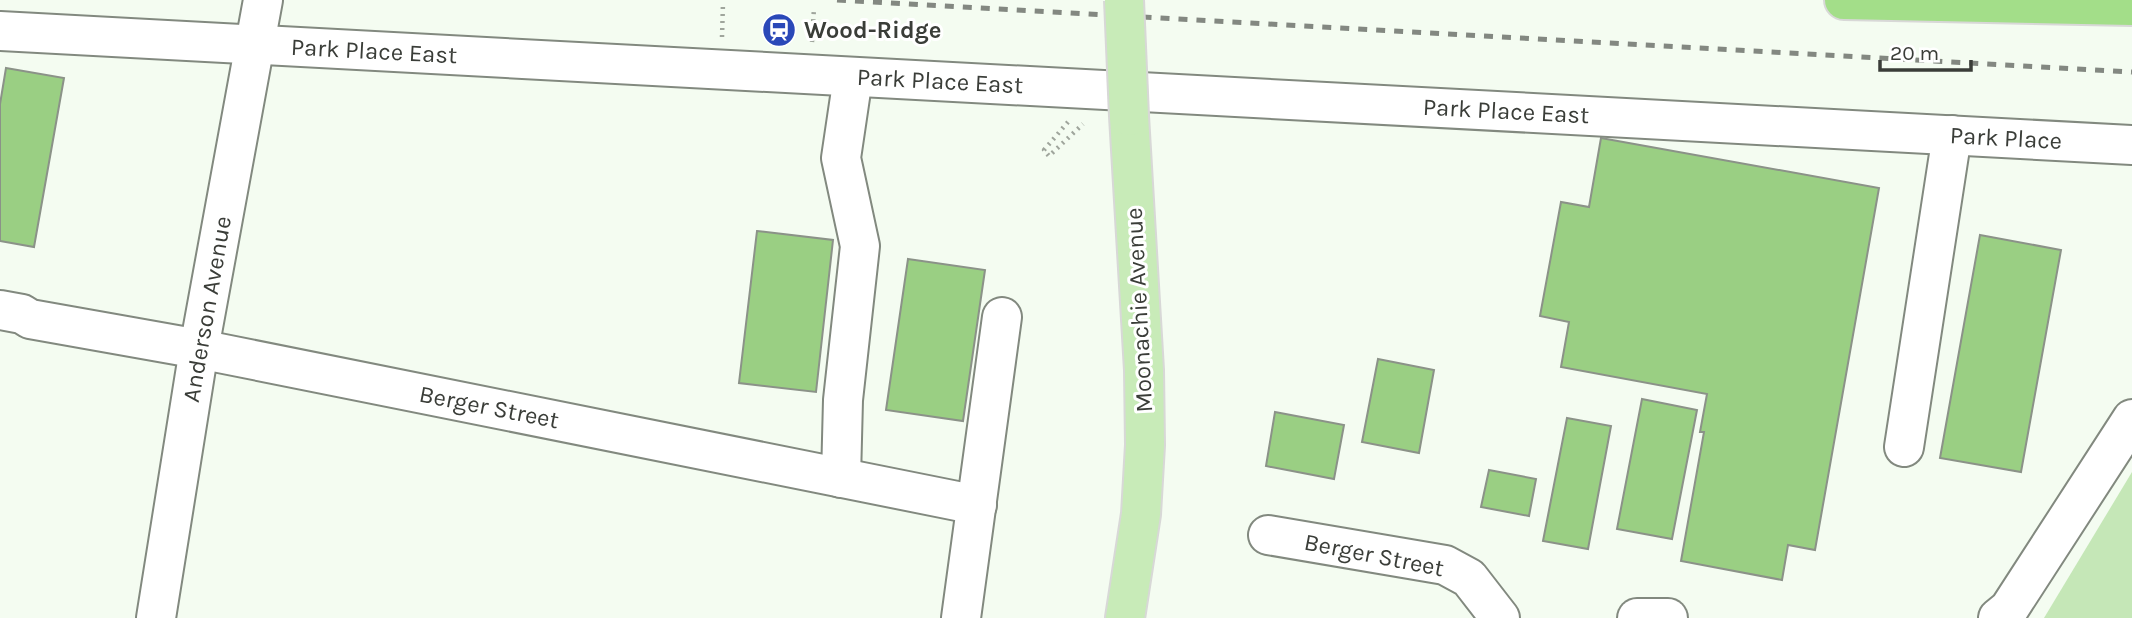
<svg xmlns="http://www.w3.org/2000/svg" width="2132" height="618" font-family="Karla,sans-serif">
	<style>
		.green { fill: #c5e7b7 }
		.building { fill: #9acf83; stroke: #8b9288; stroke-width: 2 }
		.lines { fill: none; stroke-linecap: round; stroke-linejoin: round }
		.minor-casing { stroke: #82897f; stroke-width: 42 }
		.major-casing { stroke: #d8d8d7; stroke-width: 42 }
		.highway-casing { stroke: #d8d8d7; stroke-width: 42 }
		.path { stroke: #9fa59c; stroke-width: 4.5; stroke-dasharray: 2 5; stroke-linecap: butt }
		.minor { stroke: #fff; stroke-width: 38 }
		.major { stroke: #c8ebb8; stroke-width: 38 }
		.highway { stroke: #a3de89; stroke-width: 38 }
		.rail { stroke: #838881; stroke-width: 5; stroke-dasharray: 9 9; stroke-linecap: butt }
		.major-bridge-casing { stroke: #d8d8d7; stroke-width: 42; stroke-linecap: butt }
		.major-bridge { stroke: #c8ebb8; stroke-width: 38 }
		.labels { text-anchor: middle; stroke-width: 6; stroke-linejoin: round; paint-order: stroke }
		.poi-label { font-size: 24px; font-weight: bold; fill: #3a3d38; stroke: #fff; text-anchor: start }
		.street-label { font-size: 24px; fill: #3a3d38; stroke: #fff }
	</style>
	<rect width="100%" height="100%" fill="#f4fcf1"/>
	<polygon class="green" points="2132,472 2132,618 2044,618"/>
	<g class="building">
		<polygon points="6,68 64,78 34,247 0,241 0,104"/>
		<polygon points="1601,138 1879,188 1815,550 1788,545 1782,580 1681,561 1704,432 1700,432 1707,394 1561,367 1569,322 1540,316 1561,202 1589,207"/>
		<polygon points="757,231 833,240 816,392 739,383"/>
		<polygon points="1980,235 2061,250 2021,472 1940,458"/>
		<polygon points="908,259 985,270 963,421 886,410"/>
		<polygon points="1378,359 1434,370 1419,453 1362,442"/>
		<polygon points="1642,399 1697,410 1672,539 1617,529"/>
		<polygon points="1275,412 1344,425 1334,479 1266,466"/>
		<polygon points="1567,418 1611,426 1588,549 1543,541"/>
		<polygon points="1489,470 1536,479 1529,516 1481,507"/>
	</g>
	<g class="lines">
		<g class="minor-casing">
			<g id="minor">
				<polyline points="0,31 2132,145"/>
				<polyline points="0,310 22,314 30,319 199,349 977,505"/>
				<polyline points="1904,447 1952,135"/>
				<polyline points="841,478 843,400 860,246 841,158 853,77"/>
				<polyline points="1268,535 1445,565 1469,578 1500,618"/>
				<polyline points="156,618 199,349 263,0"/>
				<polyline points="961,618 1002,317"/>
				<polyline points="1637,618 1668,618"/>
				<polyline points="1998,618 2009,609 2132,419"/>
			</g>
		</g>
		<g class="major-casing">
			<polyline id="major" points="1125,618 1141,514 1145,445 1144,370 1129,116"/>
		</g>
		<g class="highway-casing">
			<polyline id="highway" points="1844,0 2132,6"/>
		</g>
		<g class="path">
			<polyline points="722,37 723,3"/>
			<polyline points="812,42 814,8"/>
			<polyline points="1068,122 1044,150 1049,156 1083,124"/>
		</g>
		<use href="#minor" class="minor"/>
		<use href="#major" class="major"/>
		<use href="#highway" class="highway"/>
		<polyline class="rail" points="837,0 2132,72"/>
		<g class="major-bridge-casing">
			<polyline id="major-bridge" points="1124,0 1129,116"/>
		</g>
		<use href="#major-bridge" class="major-bridge"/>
	</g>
	<defs>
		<g id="station-disc" transform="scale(1.75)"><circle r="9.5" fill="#2a48b8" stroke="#fff"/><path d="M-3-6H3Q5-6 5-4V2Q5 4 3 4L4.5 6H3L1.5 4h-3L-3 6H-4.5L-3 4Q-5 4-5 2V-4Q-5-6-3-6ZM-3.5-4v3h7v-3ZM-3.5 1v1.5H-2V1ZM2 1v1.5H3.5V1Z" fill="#fff"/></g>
	</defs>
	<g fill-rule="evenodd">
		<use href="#station-disc" x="779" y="30"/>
	</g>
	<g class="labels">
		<g class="poi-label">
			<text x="804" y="38">Wood-Ridge</text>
		</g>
		<g class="street-label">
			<text transform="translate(374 51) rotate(3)" y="8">Park Place East</text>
			<text transform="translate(940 81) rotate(3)" y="8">Park Place East</text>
			<text transform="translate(1506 111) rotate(3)" y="8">Park Place East</text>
			<text transform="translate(2006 138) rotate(3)" y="8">Park Place</text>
			<text transform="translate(207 309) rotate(-80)" y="8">Anderson Avenue</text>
			<text transform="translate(1139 310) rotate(-93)" y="8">Moonachie Avenue</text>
			<text transform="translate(489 407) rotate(11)" y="8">Berger Street</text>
			<text transform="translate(1374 555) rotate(11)" y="8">Berger Street</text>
		</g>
	</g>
	<path d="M1880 60v10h91v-10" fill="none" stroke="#3a3d38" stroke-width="3.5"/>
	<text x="1890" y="60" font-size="21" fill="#3a3d38" stroke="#ffffff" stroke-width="5" paint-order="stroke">20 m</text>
</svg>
